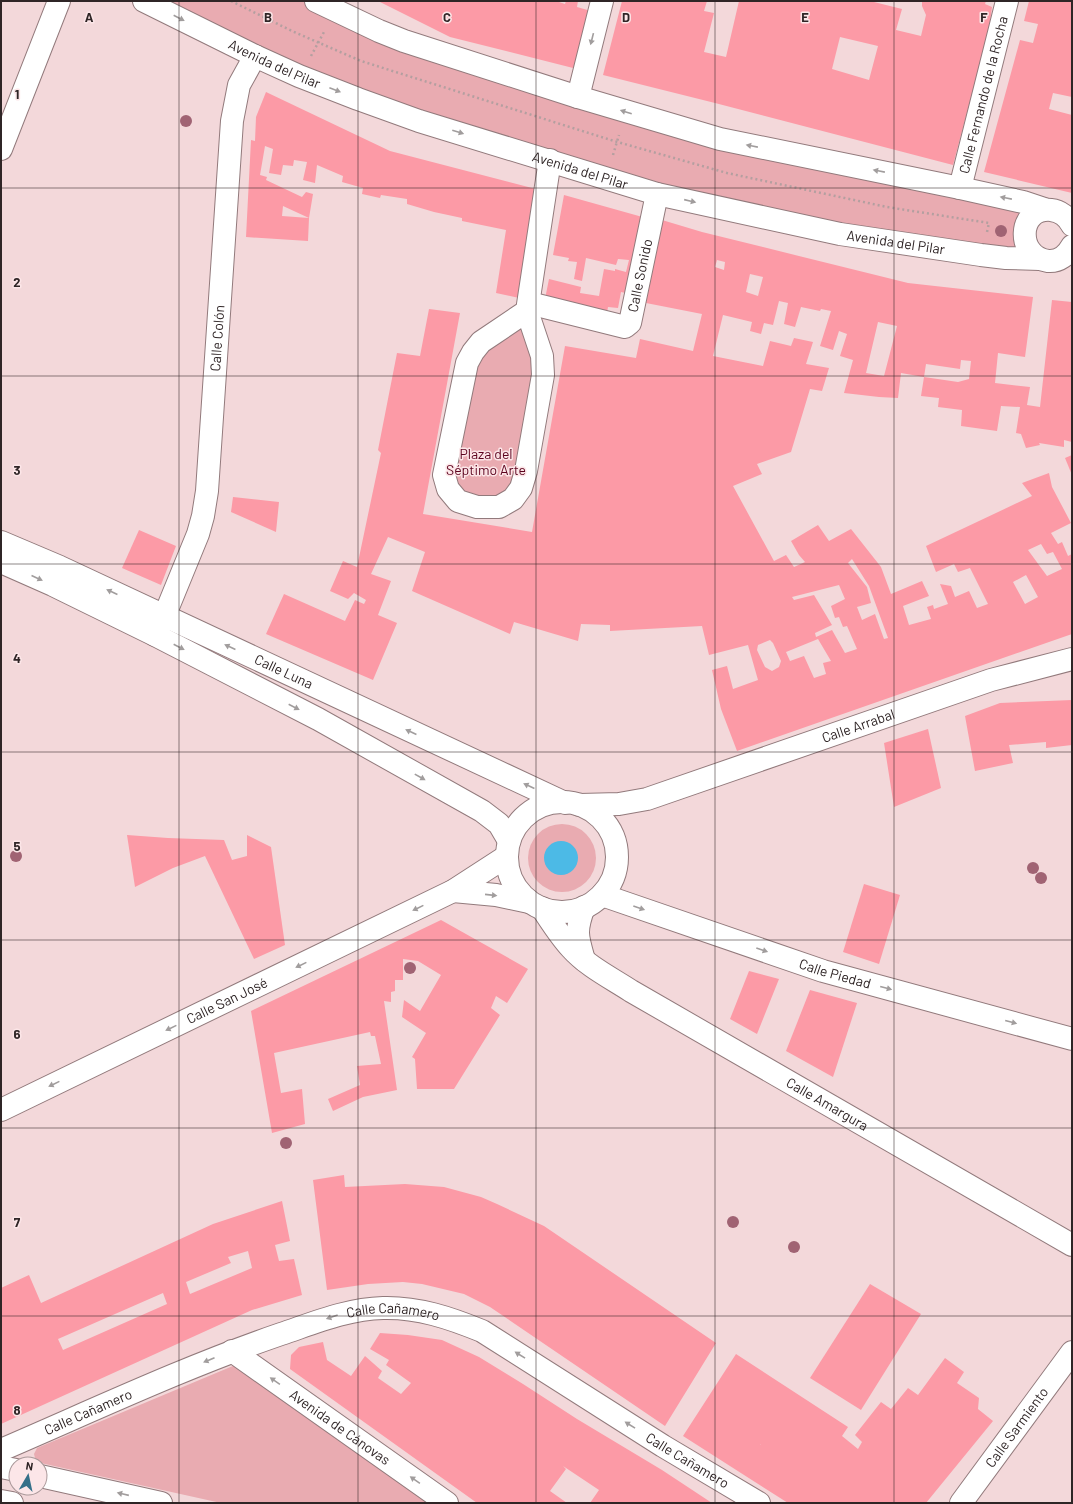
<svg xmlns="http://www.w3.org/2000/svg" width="1073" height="1504" font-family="Barlow,sans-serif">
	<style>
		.green { fill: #e9abb1 }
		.water { fill: #4cbae6 }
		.building { fill: #fc9aa6; fill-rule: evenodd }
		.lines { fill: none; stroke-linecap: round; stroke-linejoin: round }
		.minor-casing { stroke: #927a7c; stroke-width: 24 }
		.major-casing { stroke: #927a7c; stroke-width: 24 }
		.path { stroke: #b49fa0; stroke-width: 2.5; stroke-dasharray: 2 3; stroke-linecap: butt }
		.minor { stroke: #fff; stroke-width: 22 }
		.major { stroke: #fff; stroke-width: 22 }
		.tree { fill: #a06373 }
		.oneway { fill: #a19d9d }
		.grid { fill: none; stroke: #2f2526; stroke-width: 1; stroke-opacity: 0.55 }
		.labels { text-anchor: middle; stroke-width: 3; stroke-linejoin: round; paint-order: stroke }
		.street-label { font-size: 14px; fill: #2f2526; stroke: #fce6e8 }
		.park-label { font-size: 14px; fill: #5c031e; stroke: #fce6e8 }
		.grid-label { font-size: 13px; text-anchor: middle; font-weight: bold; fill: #2f2526; stroke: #fce6e8; stroke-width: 3; stroke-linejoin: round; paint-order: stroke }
	</style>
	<rect width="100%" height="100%" fill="#f3d8da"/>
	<g class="green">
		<polygon points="164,1 307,1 394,44 1022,210 1017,243 1014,250 864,231 736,204 579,160 396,105 254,46"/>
		<polygon points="520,329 528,339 533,366 514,477 506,494 489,499 466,496 457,485 454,471 476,365 487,350"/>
		<circle cx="562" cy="858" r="34"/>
		<polygon points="240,1363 437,1503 221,1503 36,1462 34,1454 37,1448"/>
	</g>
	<circle class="water" cx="561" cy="858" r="17"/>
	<g class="building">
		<polygon points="378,1 556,1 565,4 566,1 578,1 577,7 591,11 577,69 450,37"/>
		<path d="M622,1H707L704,11L714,13L704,52L726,57L739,1H870L902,9L896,30L921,36L926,15L922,6V1H986L985,4L992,7L989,30L953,165L715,103L603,75ZM840,37L878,46L869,80L832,69Z"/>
		<polygon points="1029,1 1072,1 1072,97 1053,93 1049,109 1072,115 1072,193 984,172 1020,40 1033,43 1038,24 1024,21"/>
		<path d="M266,92L390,151L536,189L519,298L496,293L506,230L462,221V218L434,212L407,204V199L381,195L380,198L362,194L363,188L342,182L343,176L317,165L315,183L303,180L307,162L294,160L293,166L283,165L281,175L269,173L273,149L265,146L260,175L267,177L266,180L302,197L306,192L313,194L309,218L308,241L246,237L251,140L255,141L256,117ZM283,206L309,218L282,216Z"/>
		<polygon points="564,195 646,218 630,294 621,292 618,308 608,307 606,319 544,304 549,279 581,287 580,293 599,296 604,269 615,271 615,269 626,272 629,260 618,259 616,265 586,258 582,281 574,279 577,262 568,261 569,258 553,255"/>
		<path d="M662,220L702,232L908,283L1033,297L1025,357L998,353L995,383L1030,387L1027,405L1040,407L1052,300L1072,302V442L1064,440V447L1039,443L1040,445L1026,448L1021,434L1016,433L1020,407L1001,406L997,431L961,426L962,410L938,407L939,398L921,396L924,377L901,373L898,398L879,397L844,393L853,360L840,356L847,334L839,331L833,350L820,346L831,311L821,309L820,311L801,307L795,327L784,324L788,303L779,301L773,325L764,323L761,334L750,331L752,322L723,315L713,356L763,366L770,341L791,346L794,338L813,342L806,364L829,368L822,391L810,389L791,452L757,464L762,474L733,486L774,561L786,555L794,567L805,562L799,555L791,541L818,525L829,541L851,529L881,567L891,594L922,581L929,596L903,606L909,625L931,619L927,607L933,605L934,609L948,604L940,584L951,586L955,597L969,591L977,608L988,604L970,568L958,572L954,564L936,572L926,546L1032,496L1022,483L1049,473L1052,487L1071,523L1051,533L1058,544L1062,542L1068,556L1072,554V634L737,751L721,709L712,670L727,666L733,689L758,680L748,645L709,655L702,626L610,631V625L581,624L578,641L514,622L510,634L412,591L425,552L388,537L371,574L391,581L378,615L397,623L373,680L266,634L284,594L345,621L355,600L364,604L366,600L354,593L348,599L330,591L343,561L357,567L381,453L378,450L397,353L420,356L429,309L460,313L423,514L532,532L565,346L636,358L640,339L693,351L702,314L646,303ZM717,260L725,262L724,270L715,267ZM750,274L763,277L758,296L746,292ZM878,322L897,326L884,376L866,373ZM961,360L971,361L969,379L958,382L924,377L926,364L960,369ZM1041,544L1047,554L1053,552L1062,569L1047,576L1028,550ZM852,559L869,586L888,638L884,639L875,614L862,620L857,607L871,603L867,587L848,563ZM1026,575L1038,597L1025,604L1013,582ZM839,585L845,599L831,606L835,618L839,617L843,627L847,626L857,649L845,653L832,630L816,637L815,633L832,625L814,595L794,600L792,597ZM818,639L831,661L823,663L826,674L814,678L804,656L790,661L786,652ZM770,640L773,643L781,661L779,667L772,671L765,667L757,650L758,645Z"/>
		<polygon points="1072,455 1072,475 1065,458"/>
		<polygon points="233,497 279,502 276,532 231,512"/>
		<polygon points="139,530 176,546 161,585 122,568"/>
		<polygon points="1072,700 1072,745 1046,748 1046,742 1009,745 1013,763 975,771 965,716 1000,703"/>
		<polygon points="928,729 941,788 894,807 884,743"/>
		<polygon points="127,835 168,838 224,840 232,860 247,856 247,835 271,847 285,945 254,959 205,856 173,868 135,887"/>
		<polygon points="864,884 900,895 879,964 843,952"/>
		<polygon points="441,920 528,969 507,1003 496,996 491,1008 500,1015 454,1089 417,1089 415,1059 412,1057 426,1033 402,1017 404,1000 420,1011 441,975 418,961 403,959 403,980 395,980 395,991 391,992 391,1002 384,1001 397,1090 363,1097 333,1111 328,1099 360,1085 357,1066 381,1064 375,1036 371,1036 370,1032 274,1053 281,1093 302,1089 305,1124 272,1133 251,1011"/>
		<polygon points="749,971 779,979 757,1034 730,1019"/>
		<polygon points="810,990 857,1003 833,1077 786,1051"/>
		<polygon points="344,1175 345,1187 405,1184 444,1187 481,1197 497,1204 544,1226 716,1343 665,1426 490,1307 464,1294 422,1284 403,1282 368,1284 327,1290 313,1180"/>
		<path d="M282,1201L290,1241L275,1245L279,1261L294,1259L302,1295L252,1310L1,1424V1288L29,1275L41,1303L213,1224ZM248,1251L252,1268L190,1294L186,1282L231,1263L228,1257ZM163,1293L167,1304L63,1350L58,1339Z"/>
		<polygon points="870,1284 921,1314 861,1410 810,1378"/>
		<polygon points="380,1333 408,1335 442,1340 479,1357 523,1384 577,1419 662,1470 712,1503 590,1503 599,1490 563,1466 566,1469 550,1491 567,1503 477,1503 290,1369 291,1355 299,1347 323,1342 327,1360 351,1376 365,1356 382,1371 378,1378 401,1394 411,1383 386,1365 389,1360 370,1349"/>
		<path d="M736,1354L848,1427L842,1436L858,1449L862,1442L855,1435L881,1402L891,1409L908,1388L918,1395L945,1358L964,1372L957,1383L979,1398L978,1409L993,1421L926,1503H788L683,1436ZM780,1414L760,1445L771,1428Z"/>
	</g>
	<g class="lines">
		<g class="minor-casing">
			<g id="minor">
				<path id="s1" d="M144,1L255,56L299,76L358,99L419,121L657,194L840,234L981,255L1006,258L1040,259"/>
				<polyline points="316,1 379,31 404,41 578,97 720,139 960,188 1023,202 1044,209"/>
				<polyline points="578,97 602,1"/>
				<polyline points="1,149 59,1"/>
				<path id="s2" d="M960,188L1007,1"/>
				<path d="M1072,225C1068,217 1060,211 1051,210C1017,207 1016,257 1048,261C1059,262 1067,255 1072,246"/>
				<path id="s3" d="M529,303L625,327L630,323L657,194"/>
				<polyline points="527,311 481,342 473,352 467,363 444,475 448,489 458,501 477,507 499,507 513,499 521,488 526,471 543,375 542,356 527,311 550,160"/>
				<path id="s4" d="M1,542L60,567L565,803"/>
				<polyline points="1,562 53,585 155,635 318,719 482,811 499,824 509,841"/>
				<path id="s5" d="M155,635L164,617L198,534L203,516L207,491L232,121L239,85L255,56"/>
				<circle cx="562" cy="857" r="55"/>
				<path id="s6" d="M580,805L619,804L647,799L991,680L1072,659"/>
				<polyline points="453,891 496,895 529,902"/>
				<path id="s7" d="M602,895L823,971L1072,1039"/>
				<path d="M584,907C575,931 577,936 584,960"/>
				<path id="s8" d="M542,908C551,922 560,936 571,948C587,966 611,978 631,991L1072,1245"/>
				<path id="s9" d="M1,1110L453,891L507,856"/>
				<path id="s10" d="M232,1351L447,1503"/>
				<path id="s11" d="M1,1450C94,1410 185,1367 281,1334C314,1323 347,1309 383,1308C418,1307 450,1318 482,1331L663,1446L759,1503"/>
				<polyline points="1,1467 16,1470"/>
				<polyline points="40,1476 161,1503"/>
				<path id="s12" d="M961,1503L1072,1352"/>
			</g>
		</g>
		<g class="major-casing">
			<polyline id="major" points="1,1501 12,1503"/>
		</g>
		<g class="path">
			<polyline points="231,1 292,31 361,61 614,141 727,173 887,207 989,223 987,232"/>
			<polyline points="311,56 324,32"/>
			<polyline points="613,155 619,135"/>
		</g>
		<use href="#minor" class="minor"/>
		<use href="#major" class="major"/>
	</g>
	<g class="tree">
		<circle cx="186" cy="121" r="6"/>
		<circle cx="1001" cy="231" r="6"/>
		<circle cx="16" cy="856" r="6"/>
		<circle cx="1033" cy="868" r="6"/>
		<circle cx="1041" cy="878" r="6"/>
		<circle cx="410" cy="968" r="6"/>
		<circle cx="286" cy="1143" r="6"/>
		<circle cx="733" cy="1222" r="6"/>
		<circle cx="794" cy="1247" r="6"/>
	</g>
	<defs><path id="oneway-solid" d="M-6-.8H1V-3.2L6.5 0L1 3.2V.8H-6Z"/></defs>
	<g class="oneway">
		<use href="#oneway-solid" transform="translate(179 18) rotate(27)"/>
		<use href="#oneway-solid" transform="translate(592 39) rotate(104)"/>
		<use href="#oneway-solid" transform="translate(335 90) rotate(21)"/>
		<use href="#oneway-solid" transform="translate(626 112) rotate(-163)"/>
		<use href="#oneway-solid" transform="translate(458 132) rotate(17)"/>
		<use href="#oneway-solid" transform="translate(752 146) rotate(-169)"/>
		<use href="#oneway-solid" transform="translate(879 171) rotate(-169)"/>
		<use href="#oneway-solid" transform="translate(1006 198) rotate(-169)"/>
		<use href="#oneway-solid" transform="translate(690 201) rotate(13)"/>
		<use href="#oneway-solid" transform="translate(37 578) rotate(24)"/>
		<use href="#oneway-solid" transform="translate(112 592) rotate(-155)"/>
		<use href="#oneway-solid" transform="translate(179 647) rotate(27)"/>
		<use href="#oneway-solid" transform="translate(230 647) rotate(-155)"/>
		<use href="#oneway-solid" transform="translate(294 707) rotate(27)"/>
		<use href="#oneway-solid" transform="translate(411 732) rotate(-155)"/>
		<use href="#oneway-solid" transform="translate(420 777) rotate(29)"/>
		<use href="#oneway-solid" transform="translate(529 786) rotate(-155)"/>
		<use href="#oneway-solid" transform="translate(491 895) rotate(6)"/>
		<use href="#oneway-solid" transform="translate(418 908) rotate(154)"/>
		<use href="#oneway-solid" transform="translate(639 908) rotate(19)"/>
		<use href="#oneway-solid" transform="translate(762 950) rotate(19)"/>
		<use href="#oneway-solid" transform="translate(301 965) rotate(154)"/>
		<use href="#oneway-solid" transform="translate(886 988) rotate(15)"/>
		<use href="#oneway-solid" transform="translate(1011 1022) rotate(15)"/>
		<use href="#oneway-solid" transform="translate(171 1028) rotate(154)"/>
		<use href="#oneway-solid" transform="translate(54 1084) rotate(154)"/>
		<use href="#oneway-solid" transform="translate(332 1317) rotate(161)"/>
		<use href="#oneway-solid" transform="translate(520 1355) rotate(-148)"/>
		<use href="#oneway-solid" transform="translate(209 1360) rotate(157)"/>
		<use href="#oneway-solid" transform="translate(275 1381) rotate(-145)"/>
		<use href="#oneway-solid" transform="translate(630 1425) rotate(-148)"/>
		<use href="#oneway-solid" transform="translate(415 1480) rotate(-145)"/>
		<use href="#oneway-solid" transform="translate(123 1494) rotate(-167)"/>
	</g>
	<path class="grid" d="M179,1V1503M358,1V1503M536,1V1503M715,1V1503M894,1V1503M1,188H1072M1,376H1072M1,564H1072M1,752H1072M1,940H1072M1,1128H1072M1,1316H1072"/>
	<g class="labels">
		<g class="street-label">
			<text dy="5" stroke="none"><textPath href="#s1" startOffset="145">Avenida del Pilar</textPath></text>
			<text dy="5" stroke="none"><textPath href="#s2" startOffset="96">Calle Fernando de la Rocha</textPath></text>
			<text dy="5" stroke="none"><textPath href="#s1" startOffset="469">Avenida del Pilar</textPath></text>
			<text dy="5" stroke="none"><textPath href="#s1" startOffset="793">Avenida del Pilar</textPath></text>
			<text dy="5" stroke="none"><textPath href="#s3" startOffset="154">Calle Sonido</textPath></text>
			<text dy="5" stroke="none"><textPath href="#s5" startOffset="307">Calle Colón</textPath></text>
			<text dy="5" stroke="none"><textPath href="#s4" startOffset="311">Calle Luna</textPath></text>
			<text dy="5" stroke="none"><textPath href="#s6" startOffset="291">Calle Arrabal</textPath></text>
			<text dy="5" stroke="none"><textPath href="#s7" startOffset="246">Calle Piedad</textPath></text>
			<text dy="5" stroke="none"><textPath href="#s9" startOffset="251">Calle San José</textPath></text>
			<text dy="5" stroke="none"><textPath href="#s8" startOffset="350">Calle Amargura</textPath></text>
			<text dy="5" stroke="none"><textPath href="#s11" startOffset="419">Calle Cañamero</textPath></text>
			<text dy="5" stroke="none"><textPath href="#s11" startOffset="95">Calle Cañamero</textPath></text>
			<text dy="5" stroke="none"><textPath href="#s10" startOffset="132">Avenida de Cánovas</textPath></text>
			<text dy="5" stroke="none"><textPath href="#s12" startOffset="94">Calle Sarmiento</textPath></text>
			<text dy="5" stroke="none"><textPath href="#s11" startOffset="754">Calle Cañamero</textPath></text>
		</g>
		<g class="park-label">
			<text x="486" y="459">Plaza del<tspan x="486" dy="16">Séptimo Arte</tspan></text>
		</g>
	</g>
	<g class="grid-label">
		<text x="89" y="22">A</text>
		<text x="268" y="22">B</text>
		<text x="447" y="22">C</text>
		<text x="626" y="22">D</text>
		<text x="805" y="22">E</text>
		<text x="984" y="22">F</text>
		<text x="17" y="99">1</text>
		<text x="17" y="287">2</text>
		<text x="17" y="475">3</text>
		<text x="17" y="663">4</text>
		<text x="17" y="851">5</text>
		<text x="17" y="1039">6</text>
		<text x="17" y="1227">7</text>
		<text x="17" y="1415">8</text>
	</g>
	<rect width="1073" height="1504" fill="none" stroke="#2f2526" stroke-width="4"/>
	<g transform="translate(28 1476) rotate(9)"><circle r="19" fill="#fce6e8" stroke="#aa999a"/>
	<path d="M0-3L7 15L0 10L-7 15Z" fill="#357089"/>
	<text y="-6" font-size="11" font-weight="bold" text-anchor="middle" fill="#2f2526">N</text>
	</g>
</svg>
